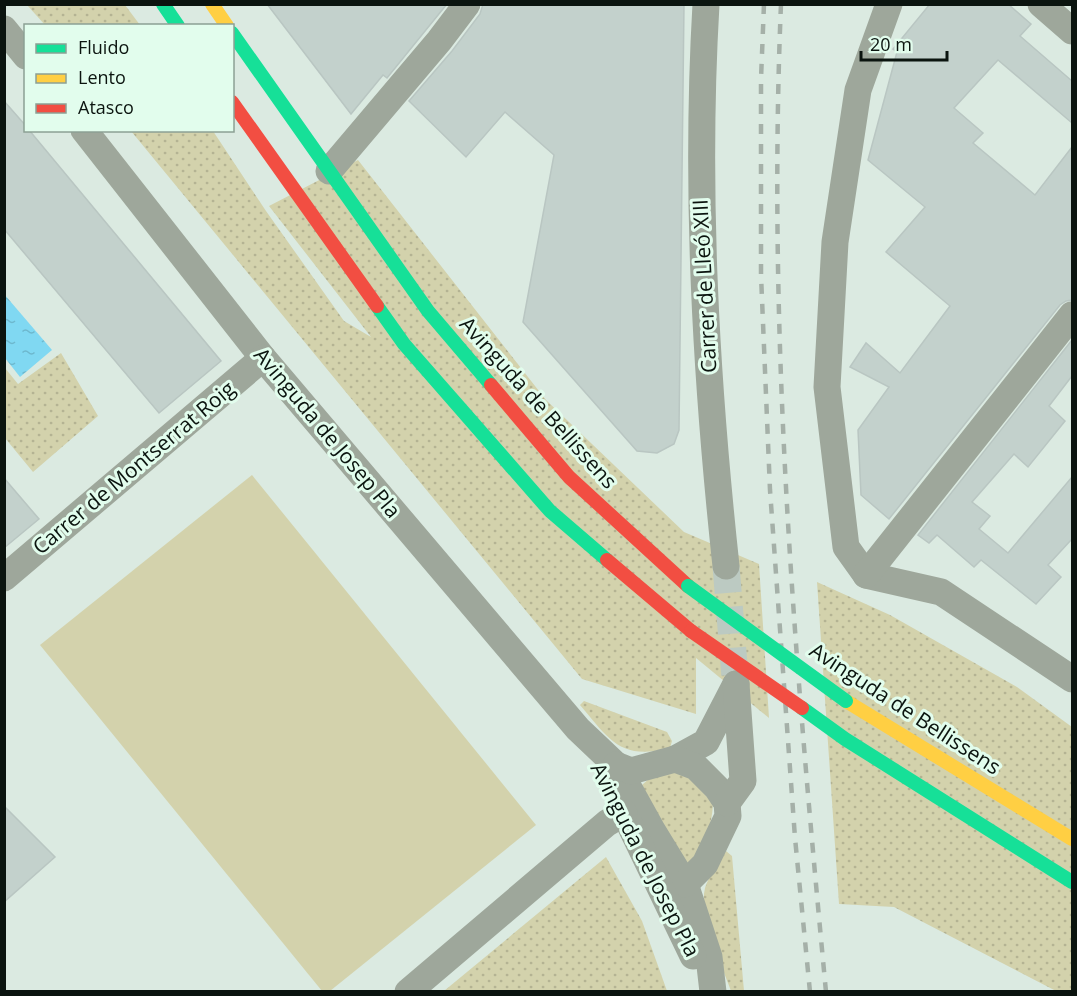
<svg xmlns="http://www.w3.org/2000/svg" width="1077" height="996" font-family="'Open Sans',sans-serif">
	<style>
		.grass { fill: url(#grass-dots) }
		.pitch { fill: #d3d2ac }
		.water { fill: url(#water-ripples) }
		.building { fill: #c3d1cc; stroke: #b9c6c2; stroke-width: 1.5 }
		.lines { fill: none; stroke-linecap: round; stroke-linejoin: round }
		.street-tunnel { stroke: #bccac2; stroke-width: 27; stroke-dasharray: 27 14; stroke-linecap: butt }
		.street { stroke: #9ea79b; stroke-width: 27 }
		.fast { stroke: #16e098; stroke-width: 14 }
		.slow { stroke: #ffcf43; stroke-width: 14 }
		.jam { stroke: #f24e42; stroke-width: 14 }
		.rail { stroke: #a5b0a8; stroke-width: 4.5; stroke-dasharray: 10 10; stroke-linecap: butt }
		.fast-bridge { stroke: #16e098; stroke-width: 14 }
		.jam-bridge { stroke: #f24e42; stroke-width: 14 }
		.labels { text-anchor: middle; stroke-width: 6; stroke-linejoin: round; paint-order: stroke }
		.street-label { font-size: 21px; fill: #0b140f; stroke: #e2fded }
	</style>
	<defs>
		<pattern id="grass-dots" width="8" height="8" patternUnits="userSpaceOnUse" patternTransform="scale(1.5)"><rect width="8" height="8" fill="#d3d2ac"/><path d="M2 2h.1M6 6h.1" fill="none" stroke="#b4b393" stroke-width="1.8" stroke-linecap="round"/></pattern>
		<pattern id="water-ripples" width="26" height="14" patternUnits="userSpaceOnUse" patternTransform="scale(1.5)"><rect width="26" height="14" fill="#80d8f2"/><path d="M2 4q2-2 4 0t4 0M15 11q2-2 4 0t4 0" fill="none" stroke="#6db8ce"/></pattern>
	</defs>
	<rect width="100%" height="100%" fill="#dbeae1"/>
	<g class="grass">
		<polygon points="27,5 125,5 140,25 45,25"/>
		<polygon points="131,131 213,131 266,211 344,321 371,337 269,206 358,160 546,400 684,532 759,564 769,718 696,658 696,714 582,679"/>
		<polygon points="61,353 98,416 33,472 5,438 5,368 18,384"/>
		<polygon points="817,582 890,615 1017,687 1072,727 1072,991 1056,991 894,907 839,904"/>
		<path d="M584,701L667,732L672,741L670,748C620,761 609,739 580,705Z"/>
		<path d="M666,771L684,772L713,803C712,828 703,850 684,867L642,785L651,777Z"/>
		<path d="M726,851L732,856L744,991H731C722,965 698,916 705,888C709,875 719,863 726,851Z"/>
		<polygon points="606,857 642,921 667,991 444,991"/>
	</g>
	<polygon class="pitch" points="252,475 536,825 330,991 322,991 40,645"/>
	<polygon class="water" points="4,294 52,350 20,377 5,358"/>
	<g class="building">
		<polygon points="267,4 447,4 387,78 383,75 351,114"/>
		<polygon points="483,4 684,4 679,430 674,444 657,453 637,451 523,322 554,155 505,112 466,157 409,101 452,51 480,14"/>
		<polygon points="930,4 1008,4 1031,24 1020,36 1072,81 1072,123 998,60 954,108 983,133 973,143 1035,195 1072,147 1072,300 1066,301 1060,305 889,519 861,495 858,430 889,387 850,367 866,343 900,373 950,306 886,252 925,207 868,160 897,52 893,49"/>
		<polygon points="4,101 26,126 26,130 29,130 221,361 159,413 4,229"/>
		<polygon points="1072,340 1072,376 1049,406 1065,421 1028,467 1014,454 972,502 990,516 979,529 1008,553 1072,477 1072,539 1048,565 1061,577 1036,604 981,560 974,567 937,535 929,543 918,535"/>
		<polygon points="4,478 39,519 4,548"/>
		<polygon points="4,806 55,857 4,902"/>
	</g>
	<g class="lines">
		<polyline class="street-tunnel" points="726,566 735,677"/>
		<g class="street">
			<path d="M706,4C695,192 706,380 726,566"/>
			<polyline points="889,4 858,90 835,242 827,387 846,547 866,575 941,592 1072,679"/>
			<polyline points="1041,4 1072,31"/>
			<polyline points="4,29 26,56"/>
			<polyline points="84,130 263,358 578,729 616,765 652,830 685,884 709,957 713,992"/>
			<polyline points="329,171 439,41 467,4"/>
			<polyline points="866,575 1072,315"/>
			<polyline points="4,578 263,358"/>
			<polyline points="675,759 706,742 736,684"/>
			<polyline points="616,765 631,771 675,759 696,767 717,788 727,803 728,816 705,864 685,884"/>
			<polyline points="727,803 743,781 736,684"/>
			<polyline points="629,823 693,956"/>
			<polyline points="408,992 607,823 624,813"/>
		</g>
		<g class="fast">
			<polyline points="163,4 178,26"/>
			<polyline points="232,33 428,311 491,385"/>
			<polyline points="377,306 404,344 550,511 607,560"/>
			<polyline points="802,708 845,739 1072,882"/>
		</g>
		<g class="slow">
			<polyline points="212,4 227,26"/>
			<polyline points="846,701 1072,839"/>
		</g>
		<g class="jam">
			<polyline points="232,102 377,306"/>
			<polyline points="491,385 569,477 688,586"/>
			<polyline points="607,560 691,631"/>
		</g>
		<g class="rail">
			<polyline points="764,4 761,79 761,275 770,490 795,838 810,992"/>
			<path d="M781,4C767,334 795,664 826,992"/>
		</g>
		<polyline class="fast-bridge" points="688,586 846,701"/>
		<polyline class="jam-bridge" points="691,631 802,708"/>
	</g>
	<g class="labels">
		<g class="street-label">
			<text transform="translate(705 286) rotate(-93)" y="7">Carrer de Lleó XIII</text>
			<text transform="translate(538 403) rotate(48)" y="7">Avinguda de Bellissens</text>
			<text transform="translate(327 433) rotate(50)" y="7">Avinguda de Josep Pla</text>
			<text transform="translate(134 468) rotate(-40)" y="7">Carrer de Montserrat Roig</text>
			<text transform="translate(905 709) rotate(33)" y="7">Avinguda de Bellissens</text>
			<text transform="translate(645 860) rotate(63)" y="7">Avinguda de Josep Pla</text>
		</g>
	</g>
	<rect width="1077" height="996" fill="none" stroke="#0b140f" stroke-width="12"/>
	<rect x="24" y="24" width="210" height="108" fill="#e2fded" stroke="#8ca094" stroke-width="1.5"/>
	<rect x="36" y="44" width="30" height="9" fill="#16e098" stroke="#8ca094" stroke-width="1.5"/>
	<text x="78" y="54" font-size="18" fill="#0b140f">Fluido</text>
	<rect x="36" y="74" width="30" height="9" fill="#ffcf43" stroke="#8ca094" stroke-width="1.5"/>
	<text x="78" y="84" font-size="18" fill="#0b140f">Lento</text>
	<rect x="36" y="104" width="30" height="9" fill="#f24e42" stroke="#8ca094" stroke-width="1.5"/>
	<text x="78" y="114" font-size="18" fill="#0b140f">Atasco</text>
	<path d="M861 51v9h86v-9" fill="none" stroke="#0b140f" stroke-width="3"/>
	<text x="870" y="51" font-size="18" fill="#0b140f" stroke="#e2fded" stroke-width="4.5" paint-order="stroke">20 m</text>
</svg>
